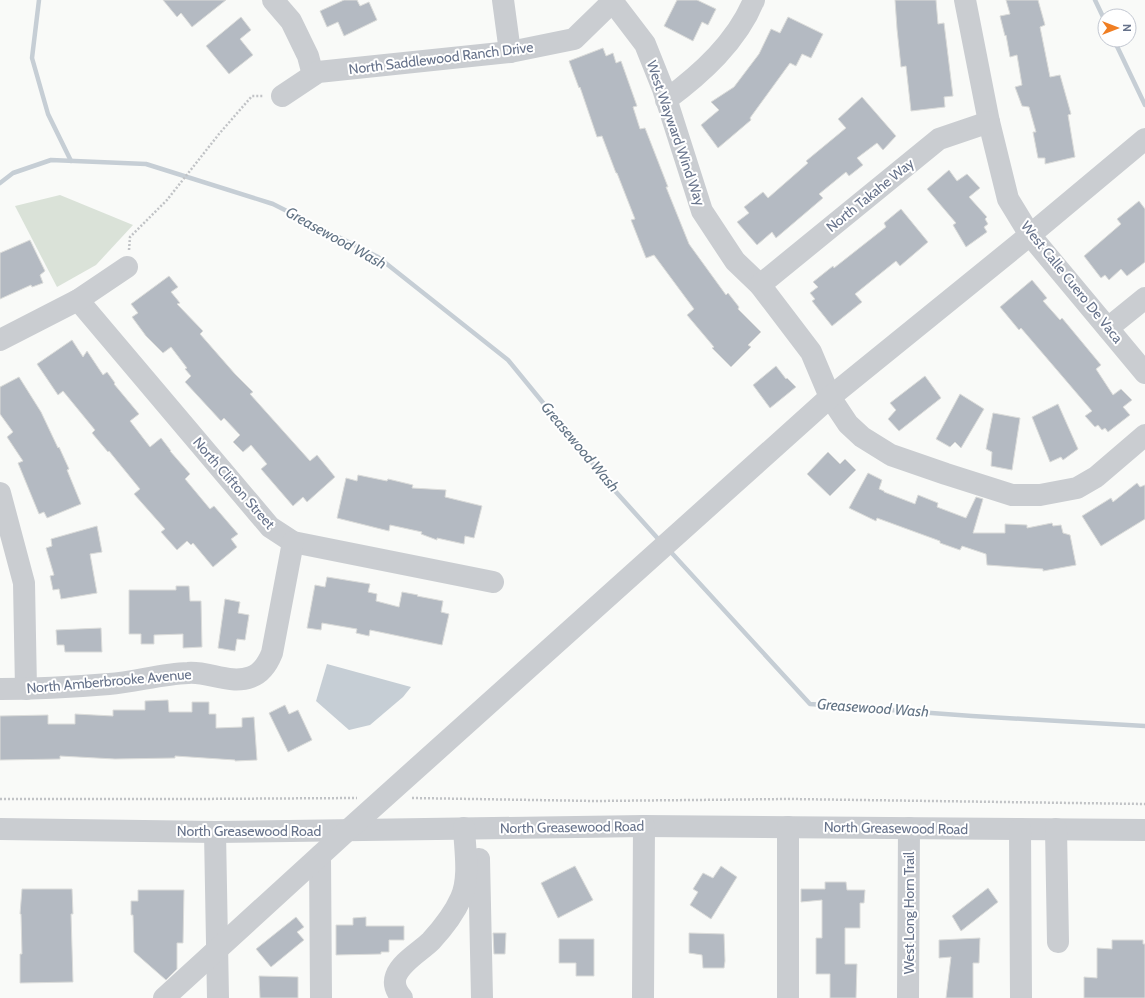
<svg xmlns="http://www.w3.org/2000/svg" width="1145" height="998" font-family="Cabin,sans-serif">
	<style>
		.green { fill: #dae2d8 }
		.water { fill: #c6ced5 }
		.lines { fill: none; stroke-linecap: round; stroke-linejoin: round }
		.stream { stroke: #c6ced5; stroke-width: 4.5 }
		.building { fill: #b4bac2; stroke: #dbdcda }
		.path { stroke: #c1c3c6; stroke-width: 2.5; stroke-dasharray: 2 2; stroke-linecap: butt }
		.minor { stroke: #cacdd1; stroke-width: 22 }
		.labels { text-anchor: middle; stroke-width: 4; stroke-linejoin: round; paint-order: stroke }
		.street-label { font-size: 14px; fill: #67738b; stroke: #fff }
		.water-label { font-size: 15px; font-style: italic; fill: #637485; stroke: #fff }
	</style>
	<rect width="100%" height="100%" fill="#f9faf8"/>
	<polygon class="green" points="60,195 133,225 96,265 57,287 15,206"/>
	<polygon class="water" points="327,664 411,687 403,697 370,725 349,730 316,701"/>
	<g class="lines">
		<g class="stream">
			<polyline points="39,0 32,58 48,114 71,161"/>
			<polyline points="1095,0 1105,21"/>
			<polyline points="1114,40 1145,105"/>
			<polyline points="0,183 13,173 51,160 146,164 273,204 378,257 508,360 616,492 661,542"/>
			<polyline points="669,550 810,704 972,716 1145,726"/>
		</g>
	</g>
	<g class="building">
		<polygon points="163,0 226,0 192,27 181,13 177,17"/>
		<polygon points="344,0 357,0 360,6 369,2 377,20 344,36 338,22 327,27 320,11"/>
		<polygon points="677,0 697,0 716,9 708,25 702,22 693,41 664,26"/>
		<polygon points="895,0 936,0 938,24 944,23 953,96 944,97 945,107 911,111 906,66 901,67 897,29"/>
		<polygon points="1006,0 1038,0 1045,25 1040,27 1050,77 1060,75 1071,114 1068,115 1075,157 1045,164 1045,158 1038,158 1033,132 1036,132 1029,107 1022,106 1015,87 1022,85 1017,55 1010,57 1006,35 1005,36 1000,16 1010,14"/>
		<polygon points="241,17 251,30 240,39 253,55 229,74 206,46"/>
		<polygon points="788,17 823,34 811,58 802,54 796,66 790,63 750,118 751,120 718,148 701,125 719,110 711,102 734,87 759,54 771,29 780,33"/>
		<polygon points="603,48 606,56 613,53 616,63 621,61 637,106 633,107 640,129 645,128 668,187 666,187 689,244 726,295 728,293 739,307 738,309 761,332 748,345 751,347 731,367 712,348 714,347 687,315 694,309 654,255 646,258 631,220 635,219 617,173 616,173 602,136 597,137 580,87 579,88 569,61"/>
		<polygon points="862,97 896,136 883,150 877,143 857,158 863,165 849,176 846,172 819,194 823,198 776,238 772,232 757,245 737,222 749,213 744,207 763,192 768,198 808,163 806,161 846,128 838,119"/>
		<polygon points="949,170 957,181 967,174 980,188 969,197 987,217 985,219 988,224 984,227 987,232 966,247 953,225 956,223 927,189"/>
		<polygon points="1139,201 1145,209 1145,262 1127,276 1121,269 1109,280 1105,275 1101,278 1084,256 1121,224 1117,219"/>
		<polygon points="901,209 928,242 900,266 896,261 855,294 862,302 832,326 812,301 815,299 810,293 818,287 813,282 833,266 834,268 886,227 884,223"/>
		<polygon points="30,240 45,271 40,275 43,283 32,287 31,285 0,299 0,253"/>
		<polygon points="169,276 178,287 171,292 180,303 177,304 203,331 200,334 235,374 253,392 250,394 310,461 317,455 335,477 307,502 303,497 293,506 261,469 267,464 251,445 243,452 233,442 240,435 224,418 221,421 185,382 191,376 185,369 187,368 171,347 163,353 146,336 132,317 138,313 131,304"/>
		<polygon points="1032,280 1047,298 1043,301 1060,320 1062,318 1101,365 1096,369 1113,395 1121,389 1132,400 1123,407 1130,415 1108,432 1105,428 1102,430 1098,425 1095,427 1085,416 1092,411 1021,328 1019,330 1000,307"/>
		<polygon points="72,340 83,357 87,351 103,375 107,372 115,383 114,384 139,414 130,421 150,447 161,438 171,451 170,451 190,474 185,479 210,509 214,506 238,534 231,539 237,547 213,567 193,543 191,545 187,541 177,550 161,532 165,529 134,494 140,489 109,451 108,452 92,433 95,430 63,391 58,395 37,364"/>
		<polygon points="776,366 786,379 787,378 796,387 770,408 753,385"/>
		<polygon points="925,376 941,398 899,431 888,419 896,410 890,403"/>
		<polygon points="19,377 41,412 58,448 59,447 69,469 67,470 81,504 47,518 44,512 39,514 18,463 23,461 7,437 13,432 0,414 0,387"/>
		<polygon points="960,394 984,409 961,448 955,442 950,447 936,439"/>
		<polygon points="1058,404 1078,449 1063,460 1061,457 1050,462 1032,417"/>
		<polygon points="993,413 1020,418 1012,470 991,466 992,452 986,449"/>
		<polygon points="828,452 840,464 845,459 856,470 830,496 807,474"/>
		<polygon points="868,473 882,480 879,489 884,491 884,492 915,504 918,495 938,503 937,507 966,518 976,497 983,499 973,533 1005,533 1005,524 1027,525 1027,528 1052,523 1053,526 1061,525 1063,533 1070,535 1076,565 1043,571 1043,569 987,565 986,554 962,546 960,550 940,543 940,541 877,518 876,521 849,508"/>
		<polygon points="358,475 387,481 388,479 413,485 412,488 446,490 445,497 482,506 474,538 465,536 464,544 437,538 437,540 421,534 422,532 390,525 389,531 337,518 346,478 357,481"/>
		<polygon points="1137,483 1140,487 1145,485 1145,519 1101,546 1082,516 1111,498 1113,502"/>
		<polygon points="97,526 102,552 90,554 97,593 61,599 59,589 53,590 50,576 54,575 46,548 52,546 51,539"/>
		<polygon points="327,577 370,584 368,592 377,594 376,601 399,607 402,592 418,595 417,596 443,601 441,612 449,614 442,645 370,630 369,636 356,633 357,629 322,623 321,630 307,628 315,585 325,587"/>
		<polygon points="176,586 189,586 190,601 201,601 202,647 183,648 183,634 154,635 154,644 141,644 141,634 129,634 129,590 176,590"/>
		<polygon points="225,599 240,602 238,613 249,615 245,640 237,639 235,651 218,648"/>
		<polygon points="101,628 102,652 65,652 64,645 57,645 56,630"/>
		<polygon points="168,700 169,712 192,712 192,702 209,702 209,714 216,714 216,728 242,727 242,718 254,717 257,760 235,761 235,760 175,756 175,758 115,759 60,756 60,759 0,760 0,716 48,715 48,724 75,724 75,714 113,716 113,710 145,710 145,701"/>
		<polygon points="285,705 289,714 298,710 312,740 288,752 269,713"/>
		<polygon points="575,866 593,900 558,918 541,883"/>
		<polygon points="721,866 737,877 711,919 690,905 698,892 693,889 703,873 713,878"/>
		<polygon points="825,882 846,882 847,890 865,890 864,903 860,903 860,928 845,928 845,964 857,964 856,998 830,998 830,974 816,974 816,938 822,938 822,900 801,902 801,889 825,889"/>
		<polygon points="988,888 998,902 961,931 952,916"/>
		<polygon points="22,889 72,889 73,914 71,914 73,982 20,983 20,954 22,954 21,914 20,914"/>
		<polygon points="138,890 184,890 183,943 177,943 177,969 166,980 134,952 133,915 131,915 131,901 138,901"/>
		<polygon points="296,917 304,927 297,932 304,940 271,967 256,949"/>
		<polygon points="366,917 366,926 404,926 404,940 389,940 389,952 381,952 381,954 336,955 336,925 353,925 353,918"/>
		<polygon points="493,933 506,933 505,954 494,954"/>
		<polygon points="689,933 724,934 725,961 724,968 703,968 702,955 689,953"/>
		<polygon points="980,938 979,963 973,963 973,998 946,998 951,957 939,958 939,940"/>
		<polygon points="559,939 594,939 594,976 576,976 576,963 559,963"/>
		<polygon points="1112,940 1143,940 1143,944 1145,944 1145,998 1084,998 1084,977 1097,978 1097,948 1112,949"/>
		<polygon points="259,976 298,977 298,998 260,998"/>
	</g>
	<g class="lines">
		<g class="path">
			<polyline points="129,250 130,237 167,200 219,134 252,96 263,96"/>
			<polyline points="412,798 595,801 790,799 1145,804"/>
			<polyline points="0,799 193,799 357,798"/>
		</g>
		<g class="minor">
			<polyline points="273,0 291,21 308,56 313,75"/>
			<polyline points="503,0 510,52"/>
			<polyline points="965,0 989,122 1008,199 1030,235 1145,373"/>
			<polyline points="613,2 645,44 663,89 702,211 735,261 760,285 811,352 830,397 848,424 862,437 891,455 946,474 1012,495 1040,495 1077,488 1096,477 1145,435"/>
			<polyline points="282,96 318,72 510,52 574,39 614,0"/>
			<path d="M666,100C701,74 737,42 754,0"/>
			<polyline points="760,285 939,139 989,122"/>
			<polyline points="78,300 270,527 293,542 493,582"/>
			<polyline points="1108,328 1145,298"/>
			<polyline points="0,340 78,300 127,267"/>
			<polyline points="0,493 24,583 26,689"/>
			<path d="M0,689C36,689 73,687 109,684C135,682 161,674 188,673C208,671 230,685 251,677C262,673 268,663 272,653L293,542"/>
			<polyline points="0,829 215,832 644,826 1145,830"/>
			<polyline points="1020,829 1021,998"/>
			<polyline points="1056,829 1058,942"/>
			<polyline points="215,832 218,998"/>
			<polyline points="320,856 321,998"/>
			<polyline points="479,859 482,998"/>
			<polyline points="164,998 348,830 829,398 1030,235 1145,139"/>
			<path d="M402,998C396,991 393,984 396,976C401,962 421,951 431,941C442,929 454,914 461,898C470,877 465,851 464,828"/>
			<polyline points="643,998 644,826"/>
			<polyline points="788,998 788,827"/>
			<polyline points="908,998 909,828"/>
		</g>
	</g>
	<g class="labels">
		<g class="street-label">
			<text transform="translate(441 58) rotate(-7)" y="5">North Saddlewood Ranch Drive</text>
			<text transform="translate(676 133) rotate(71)" y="5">West Wayward Wind Way</text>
			<text transform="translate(870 195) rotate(-39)" y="5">North Takahe Way</text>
			<text transform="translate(1072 282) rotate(51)" y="5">West Calle Cuero De Vaca</text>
			<text transform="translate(234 483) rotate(49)" y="5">North Clifton Street</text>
			<text transform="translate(109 681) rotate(-5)" y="5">North Amberbrooke Avenue</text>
			<text transform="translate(572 827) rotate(-1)" y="5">North Greasewood Road</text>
			<text transform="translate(896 828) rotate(1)" y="5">North Greasewood Road</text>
			<text x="249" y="836">North Greasewood Road</text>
			<text transform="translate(909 913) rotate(-90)" y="5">West Long Horn Trail</text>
		</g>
		<g class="water-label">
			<text transform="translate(336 238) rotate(29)" y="5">Greasewood Wash</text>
			<text transform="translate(580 447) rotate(50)" y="5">Greasewood Wash</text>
			<text transform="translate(873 708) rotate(4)" y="5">Greasewood Wash</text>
		</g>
	</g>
	<g transform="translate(1117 28) rotate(90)"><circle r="19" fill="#ffffff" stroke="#c2c7d1"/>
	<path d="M0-3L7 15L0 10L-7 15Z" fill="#f07e22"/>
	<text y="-6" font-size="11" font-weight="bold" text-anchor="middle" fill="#67738b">N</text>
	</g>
</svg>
